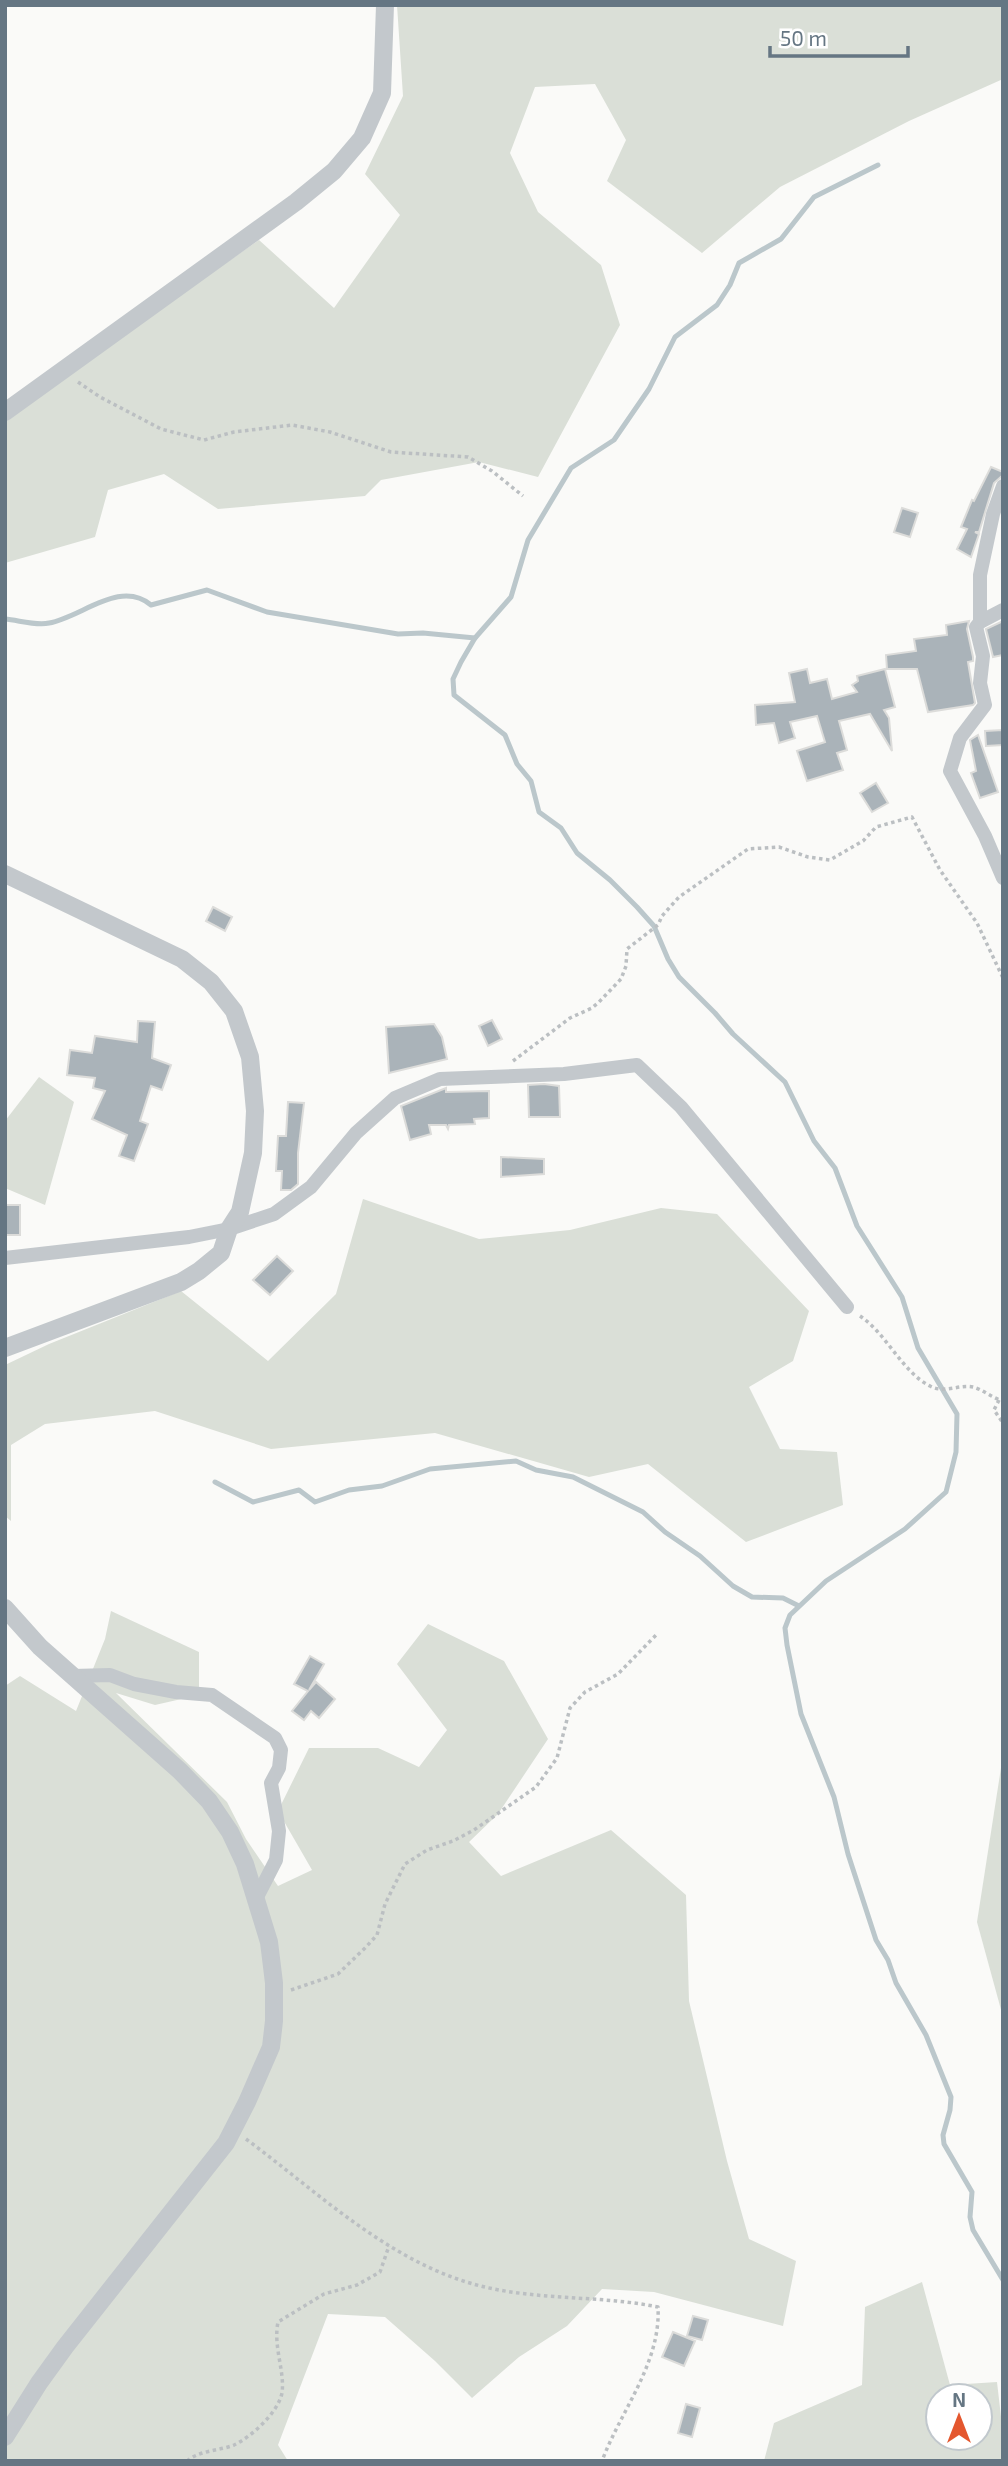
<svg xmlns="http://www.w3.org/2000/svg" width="1008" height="2466" font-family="'Exo 2',sans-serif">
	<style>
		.green { fill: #dadfd7; fill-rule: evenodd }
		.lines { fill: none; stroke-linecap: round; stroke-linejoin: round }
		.stream { stroke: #bbc7cb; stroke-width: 5 }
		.building { fill: #aab3b9; stroke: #dcdcda; stroke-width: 2 }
		.path { stroke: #bbbfc2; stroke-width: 3.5; stroke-dasharray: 3.5 3.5; stroke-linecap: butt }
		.minor { stroke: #c3c8cc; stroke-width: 14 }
		.tertiary { stroke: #c3c8cc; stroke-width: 18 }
	</style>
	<rect width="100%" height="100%" fill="#fafaf8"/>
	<g class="green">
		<polygon points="397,5 1003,5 1003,79 909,121 780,187 702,253 607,181 626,140 595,84 535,87 510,153 538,212 601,265 620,325 538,477 479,462 381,480 365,496 218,509 164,474 108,490 95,537 5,563 5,416 259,240 334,308 400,215 365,174 403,96"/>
		<polygon points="39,1077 74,1102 45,1205 5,1188 5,1121"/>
		<polygon points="363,1199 479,1239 570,1230 661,1208 717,1214 809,1311 793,1361 749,1387 780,1449 837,1452 843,1505 746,1542 648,1464 589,1477 435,1433 271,1449 155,1411 45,1424 11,1445 11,1521 5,1516 5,1365 49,1344 181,1291 268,1361 336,1294"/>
		<polygon points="111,1611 199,1652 199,1695 155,1705 116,1693 227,1802 246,1839 278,1886 312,1870 278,1811 309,1748 378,1748 419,1767 447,1730 397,1664 428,1624 504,1661 548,1739 498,1814 469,1842 501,1876 611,1830 686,1895 689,2001 727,2161 749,2239 796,2261 783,2326 654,2292 602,2289 567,2326 519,2357 472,2398 435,2361 385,2317 328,2314 278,2445 288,2461 5,2461 5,1686 20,1676 76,1711 105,1639"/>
		<polygon points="1003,1755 1003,2017 977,1922"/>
		<path d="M922,2282L950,2385L997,2382L1003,2434V2461H764L774,2423L862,2385L865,2307ZM980,2396V2438H938V2396Z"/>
	</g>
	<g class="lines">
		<g class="stream">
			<polyline points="878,165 814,197 781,239 739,263 730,285 717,305 675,337 649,389 614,440 571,468 528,540 511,597 475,638 461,662 453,679 454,695 505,735 517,764 531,781 539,812 561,828 577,853 610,880 637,907 654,926 668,959 679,977 715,1013 733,1034 785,1082 814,1141 835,1168 857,1226 902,1297 918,1348 957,1414 956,1452 946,1492 905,1529 826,1581 790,1615 785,1628 787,1645 801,1714 834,1797 848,1854 876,1940 888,1960 896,1983 926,2035 951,2097 950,2110 943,2135 944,2144 972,2192 970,2217 973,2230 1003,2280"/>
			<path d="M5,619C18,620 36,626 49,623C82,617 120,579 151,605L207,590L267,612L398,634L423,633L475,638"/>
			<polyline points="215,1482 253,1502 299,1490 315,1502 349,1490 382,1486 430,1469 516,1461 536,1470 573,1477 643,1512 665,1532 700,1556 733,1586 752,1597 783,1598 799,1606"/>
		</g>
	</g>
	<g class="building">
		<polygon points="991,467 1003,472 1003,475 994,483 979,532 975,532 979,534 971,557 957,549 967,529 961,527 972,500 974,501"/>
		<polygon points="902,508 918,513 910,537 894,532"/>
		<polygon points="969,621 967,629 973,657 973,661 968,662 975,703 973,705 928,712 917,669 887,669 886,655 916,651 914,639 947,635 946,625"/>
		<polygon points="1003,621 1003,655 993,657 986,629"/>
		<polygon points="807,669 810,683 827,679 832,699 857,692 852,685 858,681 857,676 885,669 895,707 884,710 889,718 892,751 870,714 839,721 847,750 837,753 843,770 807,781 797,751 825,742 817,716 790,722 795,738 779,743 774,723 756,725 755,705 795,702 789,673"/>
		<polygon points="1003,730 1003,745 986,746 985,731"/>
		<polygon points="978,735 998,792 980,798 971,773 976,771 970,740"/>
		<polygon points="876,783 888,803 872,812 860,793"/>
		<polygon points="213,907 232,917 225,931 206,921"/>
		<polygon points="492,1020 502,1039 488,1046 479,1026"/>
		<polygon points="138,1021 155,1022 152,1058 171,1065 162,1090 151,1086 140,1121 148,1124 134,1161 119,1156 127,1135 92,1119 105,1091 93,1088 95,1078 67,1075 70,1050 92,1053 95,1036 137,1042"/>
		<polygon points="434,1024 442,1037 447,1059 389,1073 386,1027"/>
		<polygon points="544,1084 559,1086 560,1117 529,1117 528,1085"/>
		<polygon points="446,1088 446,1092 489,1091 489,1118 474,1119 475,1124 449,1125 448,1129 446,1125 429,1125 431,1134 410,1140 401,1106"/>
		<polygon points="288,1102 304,1103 298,1153 298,1184 291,1190 281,1190 282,1171 276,1171 278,1136 286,1136"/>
		<polygon points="501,1157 544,1159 544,1174 501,1177"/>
		<rect x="5" y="1205" width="15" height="30"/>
		<polygon points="277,1256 293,1271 270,1295 253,1280"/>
		<polygon points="310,1656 324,1664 309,1690 316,1682 335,1699 319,1718 311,1711 304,1720 292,1711 308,1691 294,1684"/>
		<polygon points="693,2316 708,2320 702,2340 687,2336"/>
		<polygon points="673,2332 695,2341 684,2366 662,2357"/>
		<polygon points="686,2404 700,2408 692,2437 678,2433"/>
	</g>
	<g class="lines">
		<g class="path">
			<polyline points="78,382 100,397 161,429 204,440 234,432 292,425 330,432 391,452 468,457 492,471 523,496"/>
			<polyline points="513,1061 570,1018 592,1008 599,1002 621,979 626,966 627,949 658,925 662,916 679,897 748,849 779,847 808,857 830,860 863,841 876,827 912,817 940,870 977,923 1003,978"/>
			<path d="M860,1316C887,1334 902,1372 930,1386C944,1394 959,1384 973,1387C982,1389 992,1398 1003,1401"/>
			<polyline points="999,1400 994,1410 1003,1423"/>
			<polyline points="291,1990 338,1974 365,1948 377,1935 385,1904 405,1864 427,1850 453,1841 474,1830 536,1787 557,1758 570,1708 585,1692 618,1674 658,1633"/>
			<path d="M246,2139C323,2196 397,2270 494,2289C549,2300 604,2296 658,2307C661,2363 621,2410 602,2461"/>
			<path d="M187,2461C200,2450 219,2451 234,2445C251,2437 278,2413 282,2393C285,2371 273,2347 278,2322L324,2294L357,2285L380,2272L389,2246"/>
		</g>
		<g class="minor">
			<polyline points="1003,610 980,622 976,627 983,656 980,683 985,705 960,738 950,771 985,836 1003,878"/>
			<polyline points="980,622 980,575 993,514 1003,486"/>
			<polyline points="5,1258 189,1237 229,1229 274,1214 311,1187 356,1133 395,1098 440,1079 564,1074 637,1065 681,1107 847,1307"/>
			<polyline points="73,1676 110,1675 134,1684 176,1692 212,1695 275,1738 281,1750 279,1768 271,1783 279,1831 276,1860 256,1899"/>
		</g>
		<g class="tertiary">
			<polyline points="5,412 296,202 334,171 362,138 382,93 385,5"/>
			<polyline points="5,874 182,959 211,982 234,1011 250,1057 255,1111 253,1153 240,1212 229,1229 221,1253 199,1271 181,1282 5,1348"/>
			<polyline points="5,1608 40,1647 180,1771 209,1801 230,1832 245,1864 269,1942 274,1983 274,2021 271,2047 247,2102 226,2143 65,2347 39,2383 5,2437"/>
		</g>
	</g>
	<rect width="1008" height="2466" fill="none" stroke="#657683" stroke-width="14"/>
	<g transform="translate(959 2417)"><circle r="33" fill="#ffffff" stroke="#c1c8cd" stroke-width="2"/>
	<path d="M0-5L12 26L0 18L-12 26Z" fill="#e4572e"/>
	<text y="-10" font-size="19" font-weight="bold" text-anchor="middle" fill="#657683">N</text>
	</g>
	<path d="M770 46v10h138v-10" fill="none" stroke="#657683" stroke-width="3.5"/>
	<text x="780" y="46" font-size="21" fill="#657683" stroke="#ffffff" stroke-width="5" paint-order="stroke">50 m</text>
</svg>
